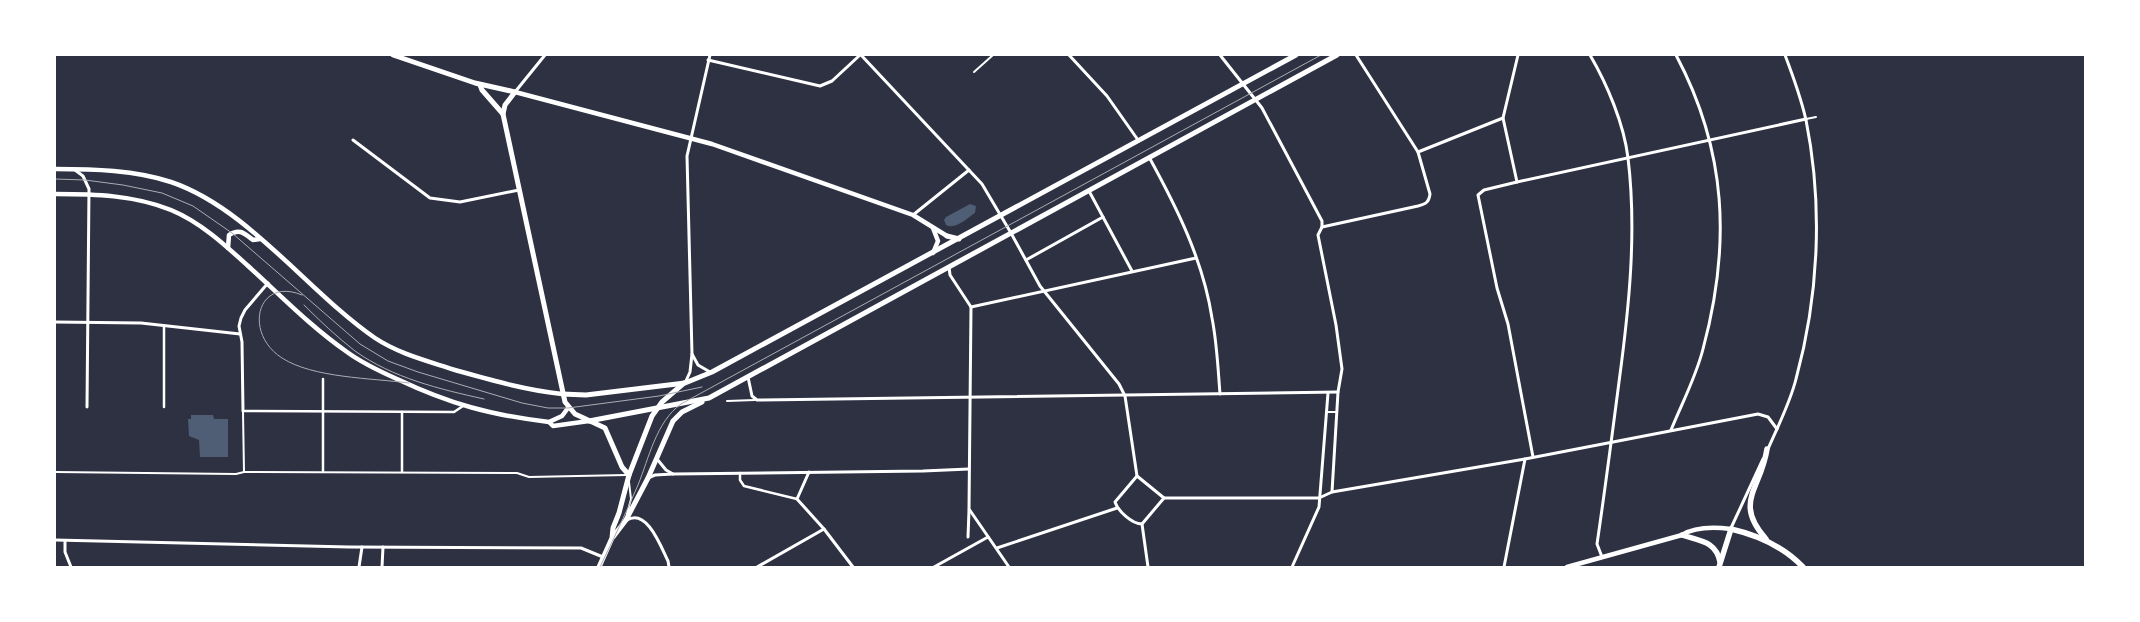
<svg xmlns="http://www.w3.org/2000/svg" width="2140" height="622" font-family="'PT Sans',sans-serif">
	<style>
		.water { fill: #4f5d75 }
		.lines { fill: none; stroke-linecap: round; stroke-linejoin: round }
		.service { stroke: #fff; stroke-width: 2 }
		.pedestrian { stroke: #fff; stroke-width: 2.5 }
		.minor { stroke: #fff; stroke-width: 3 }
		.tertiary { stroke: #fff; stroke-width: 4.5 }
		.secondary { stroke: #fff; stroke-width: 5 }
		.trunk { stroke: #fff; stroke-width: 5.5 }
		.tram { stroke: #abadb3; stroke-width: 1 }
	</style>
	<rect width="100%" height="100%" fill="#2d3142"/>
	<g class="water">
		<path d="M970,204L976,206L975,213C967,218 956,230 946,225L944,220L946,217Z"/>
		<polygon points="191,415 213,415 214,419 228,419 228,457 200,457 199,440 189,436 188,419 191,419"/>
	</g>
	<g class="lines">
		<g class="service">
			<polyline points="974,72 993,55"/>
			<polyline points="1806,119 1816,117"/>
			<polyline points="727,401 755,400"/>
			<polyline points="243,412 244,472"/>
			<polyline points="1327,412 1336,412"/>
			<polyline points="55,472 236,474 244,472 517,473 529,477 626,475"/>
			<polyline points="627,514 631,499 629,482"/>
		</g>
		<g class="pedestrian">
			<polyline points="164,407 164,326"/>
			<polyline points="243,411 454,412 463,406"/>
			<polyline points="323,471 323,379"/>
			<polyline points="402,472 402,412"/>
			<polyline points="740,473 740,480 744,486 797,499"/>
		</g>
		<g class="minor">
			<polyline points="861,55 982,184 1011,233 1040,286 1119,384 1125,396 1137,476"/>
			<polyline points="1069,55 1107,96 1138,140"/>
			<polyline points="1220,55 1262,108 1322,221 1322,227 1318,235 1336,325 1342,369 1338,392 1332,492"/>
			<path d="M1590,55C1607,84 1624,124 1628,158C1637,232 1629,308 1619,382C1612,436 1605,490 1597,544L1602,557"/>
			<polyline points="708,60 820,86 832,81 860,55"/>
			<polyline points="515,92 545,55"/>
			<polyline points="353,140 430,198 460,202 519,190"/>
			<polyline points="1418,152 1503,118"/>
			<path d="M1149,157C1177,208 1203,260 1212,318C1217,343 1218,369 1220,394"/>
			<polyline points="75,170 83,176 89,189 87,407"/>
			<polyline points="1517,182 1503,118 1518,55"/>
			<polyline points="1089,191 1132,271"/>
			<polyline points="913,215 969,170"/>
			<path d="M1322,227L1418,206C1426,204 1429,202 1430,194L1418,152L1356,55"/>
			<polyline points="1026,260 1103,217"/>
			<polyline points="949,267 950,275 971,307 969,509 1009,567"/>
			<polyline points="971,307 1196,258"/>
			<polyline points="55,322 141,323 240,334"/>
			<polyline points="692,354 698,365 710,372"/>
			<polyline points="748,377 752,396 757,400 1338,392"/>
			<polyline points="685,383 690,372 692,354 687,156 710,55"/>
			<polyline points="243,411 242,342 239,326 241,318 245,310 268,283"/>
			<path d="M1671,430C1682,403 1696,377 1703,349C1731,245 1727,151 1676,55"/>
			<path d="M1768,449C1778,426 1790,403 1796,379C1819,295 1823,205 1806,120C1801,98 1793,76 1785,55"/>
			<polyline points="1533,457 1508,324 1497,288 1478,195 1484,190 1517,182 1806,119"/>
			<polyline points="657,459 666,470 673,474"/>
			<polyline points="809,472 797,499 824,529 853,567"/>
			<path d="M1137,476L1164,498L1142,524C1132,524 1118,511 1115,502Z"/>
			<polyline points="648,478 655,475 673,474 923,471 969,469"/>
			<polyline points="1164,498 1319,498 1332,492 1525,459 1758,414 1768,417 1777,429"/>
			<path d="M627,520C647,508 661,547 668,561L669,567"/>
			<polyline points="1142,524 1148,567"/>
			<polyline points="1731,528 1763,459"/>
			<polyline points="968,537 969,510"/>
			<polyline points="55,540 349,547 581,548 603,557"/>
			<polyline points="65,542 65,552 71,567"/>
			<polyline points="997,548 1117,508"/>
			<polyline points="359,567 362,547"/>
			<polyline points="382,567 383,547"/>
			<polyline points="757,567 824,529"/>
			<polyline points="934,567 988,537"/>
			<polyline points="1292,567 1319,507 1328,393"/>
			<polyline points="1504,567 1525,459"/>
		</g>
		<g class="tertiary">
			<polyline points="515,92 712,144 913,215 947,236"/>
			<path d="M55,169C93,169 135,170 171,182C248,208 308,292 375,338C399,354 428,361 455,370C491,380 525,390 562,394"/>
			<path d="M55,194C94,194 134,195 171,210C200,222 224,244 247,265C279,294 311,327 347,352C362,363 379,371 397,379C450,404 490,415 549,422L553,426L589,421"/>
			<path d="M228,248L229,235C239,228 244,233 253,240L260,239"/>
			<polyline points="933,253 938,241 933,228"/>
			<polyline points="549,422 562,416 568,408"/>
			<path d="M1567,567L1682,535C1696,526 1715,527 1731,529"/>
		</g>
		<g class="secondary">
			<polyline points="393,55 475,83 515,92 505,105 503,114"/>
			<polyline points="480,85 482,90 503,114 565,402 575,414 605,428 622,467 629,475"/>
			<polyline points="947,236 959,239"/>
			<polyline points="562,394 586,395 685,383 712,372 1296,55"/>
			<polyline points="589,421 709,398 1337,55"/>
			<polyline points="613,537 626,520 648,478 673,421 682,412 702,402"/>
			<polyline points="599,567 612,538 613,528 619,513 629,475 652,416 662,402 684,383"/>
		</g>
		<g class="trunk">
			<path d="M1682,535C1700,541 1716,541 1720,562"/>
			<path d="M1766,539C1733,502 1761,489 1767,449"/>
			<path d="M1719,567L1731,529C1757,535 1784,547 1803,567"/>
		</g>
		<g class="tram">
			<polyline points="55,179 85,180 123,185 162,193 193,206 232,233 360,344 388,361 418,372 522,403 548,408 568,408 659,396 702,387"/>
			<path d="M302,295C257,276 243,333 282,358C313,378 371,378 409,383"/>
			<path d="M304,305C320,321 337,337 355,351C393,378 439,389 484,399"/>
			<path d="M600,567C613,540 626,513 638,485C649,458 656,422 681,404L1321,55"/>
		</g>
	</g>
	<rect width="2140" height="622" fill="none" stroke="#ffffff" stroke-width="112"/>
</svg>
